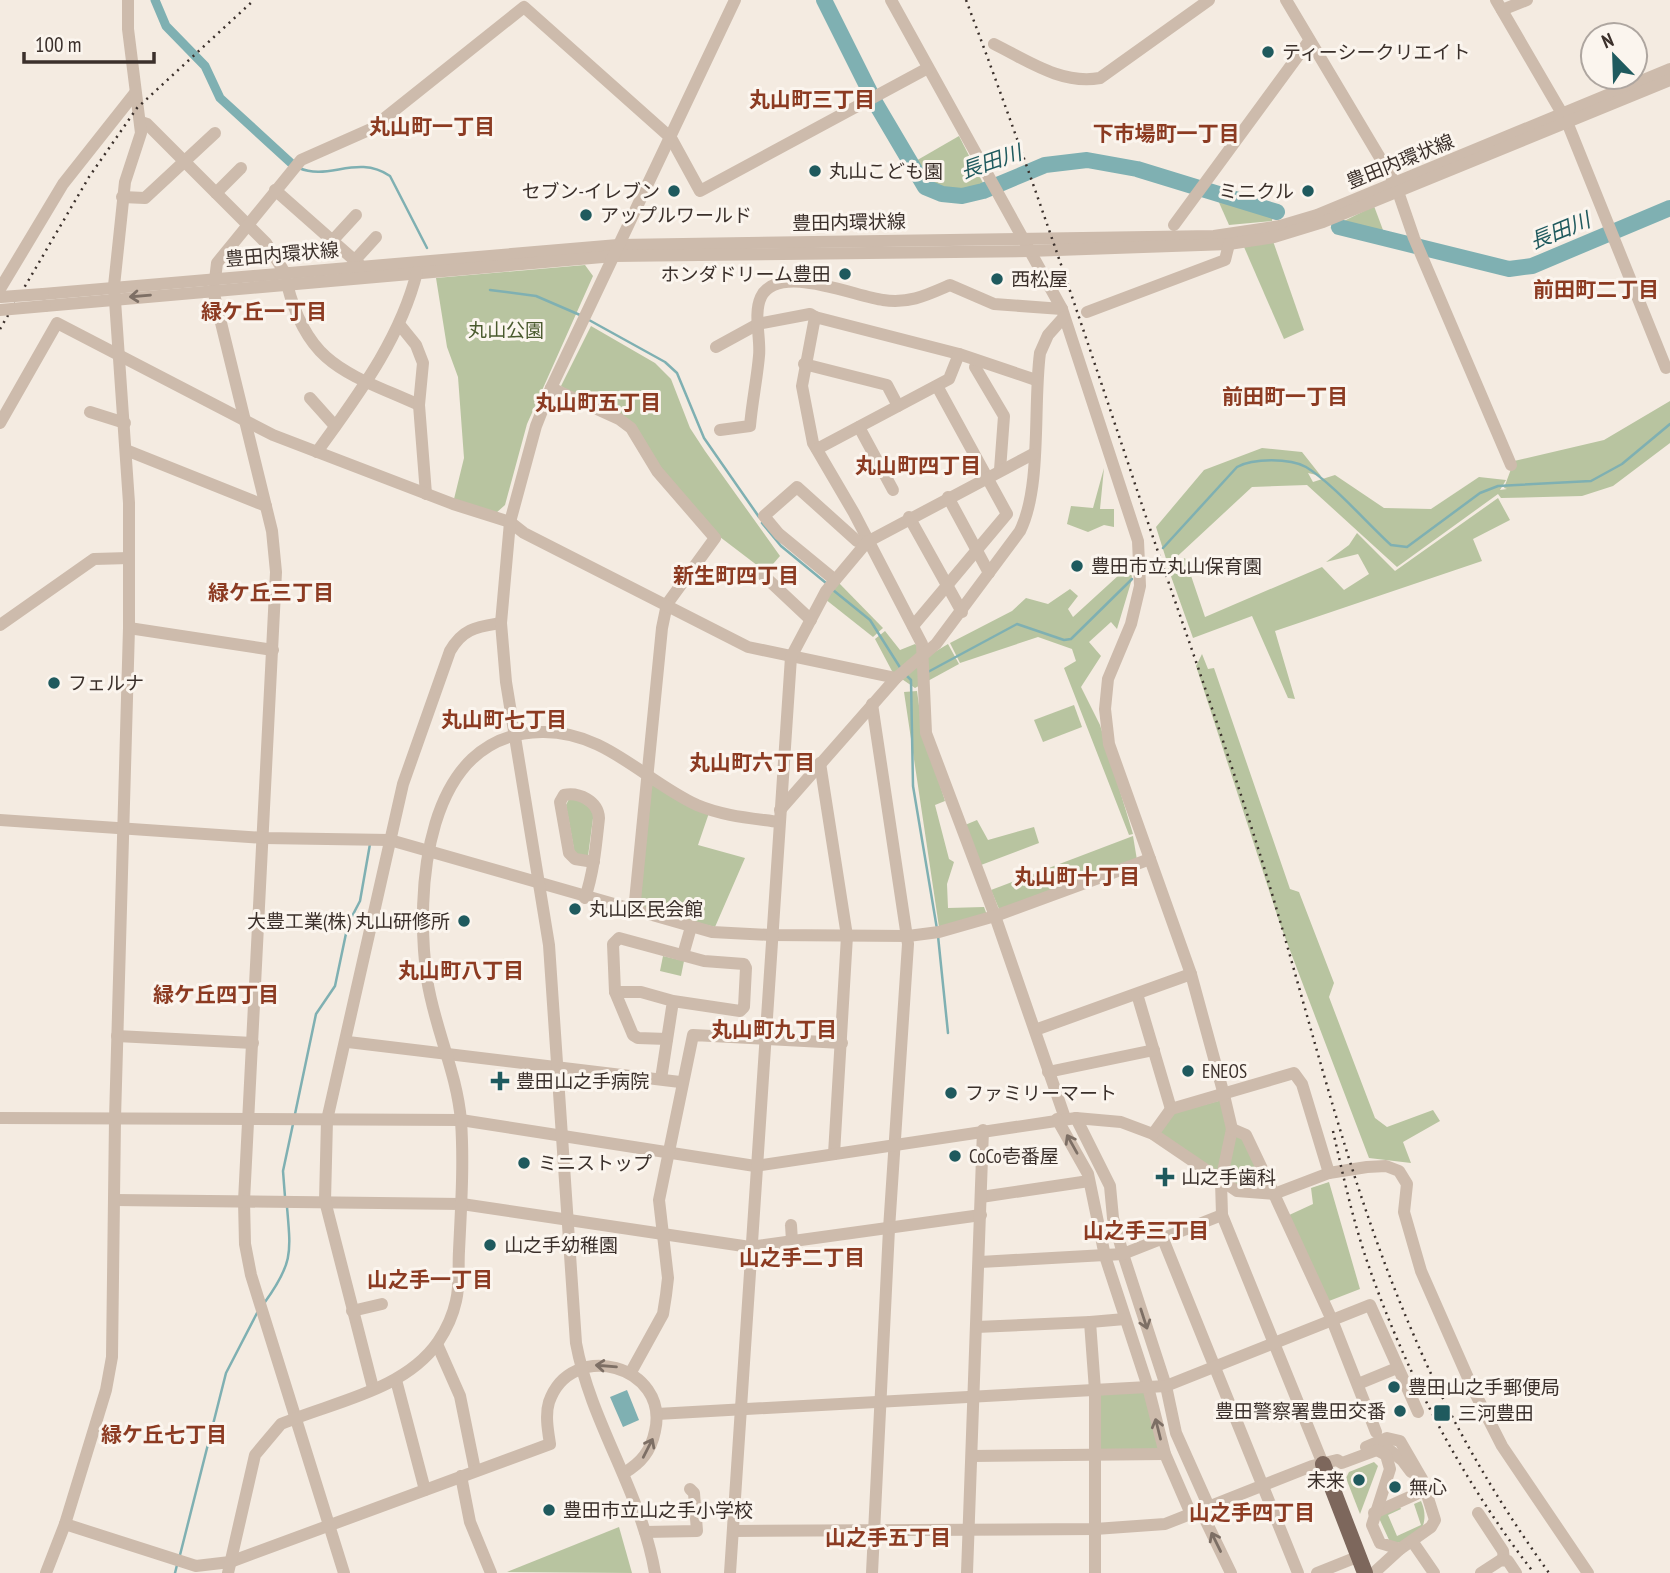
<svg xmlns="http://www.w3.org/2000/svg" width="1670" height="1573" font-family="'PT Sans Narrow','Noto Sans JP',sans-serif">
	<style>
		.green { fill: #b8c4a0 }
		.water { fill: #7fb0b2 }
		.lines { fill: none; stroke-linecap: round; stroke-linejoin: round }
		.stream { stroke: #7fb0b2; stroke-width: 2.5 }
		.canal { stroke: #7fb0b2; stroke-width: 9 }
		.river { stroke: #7fb0b2; stroke-width: 16 }
		.minor { stroke: #cdbbac; stroke-width: 12 }
		.major { stroke: #7d675c; stroke-width: 16 }
		.rail { stroke: #3b302b; stroke-width: 2.5; stroke-dasharray: 2 5; stroke-linecap: butt }
		.minor-bridge { stroke: #cdbbac; stroke-width: 12 }
		.oneway { stroke: #7d6f65 }
		.poi-dot { fill: #1f5a5e; stroke: #fbf5ee; stroke-width: 2.5 }
		.labels { text-anchor: middle; stroke-width: 6; stroke-linejoin: round; paint-order: stroke }
		.poi-label { font-size: 19px; fill: #3b302b; stroke: #fbf5ee; text-anchor: start }
		.street-label { font-size: 19px; fill: #3b302b; stroke: #fbf5ee }
		.park-label { font-size: 19px; fill: #4a5a2e; stroke: #fbf5ee }
		.neighbourhood-label { font-size: 21px; font-weight: bold; fill: #8c3b22; stroke: #fbf5ee }
		.water-label { font-size: 21px; font-style: italic; fill: #1f5a5e; stroke: #fbf5ee }
	</style>
	<rect width="100%" height="100%" fill="#f4ebe1"/>
	<g class="green">
		<polygon points="959,136 984,185 962,192 926,182 914,162"/>
		<polygon points="1217,198 1273,214 1272,221 1229,225"/>
		<polygon points="1374,206 1383,230 1413,240 1416,250 1330,228"/>
		<polygon points="1273,241 1304,330 1284,339 1244,247"/>
		<polygon points="585,265 593,276 527,424 505,505 496,513 454,499 464,458 458,377 447,347 436,278"/>
		<polygon points="591,326 655,363 671,379 690,428 705,451 780,556 766,572 720,537 661,471 641,436 561,386"/>
		<polygon points="1670,401 1670,443 1613,486 1582,496 1501,498 1498,494 1397,567 1307,485 1252,487 1168,565 1156,527 1204,470 1262,448 1302,452 1321,476 1308,473 1313,482 1335,475 1384,508 1431,509 1479,477 1506,480 1500,490 1507,489 1504,488 1514,461 1604,440"/>
		<polygon points="1104,468 1100,509 1114,509 1114,527 1104,525 1088,532 1067,524 1071,506 1093,508"/>
		<polygon points="1498,498 1510,520 1473,539 1482,561 1275,631 1295,699 1288,698 1252,616 1193,638 1168,568 1185,558 1205,617 1322,567 1344,590 1369,574 1358,554 1326,562 1349,545 1357,533 1395,571"/>
		<polygon points="1131,564 1132,579 1117,629 1111,622 1089,642 1101,656 1081,687 1100,725 1133,834 1129,835 1064,668 1076,661 1072,649 1038,637 960,663 950,643 1012,611 1026,598 1048,604 1070,589 1078,596 1068,609 1073,617"/>
		<polygon points="838,582 883,628 873,637 825,599"/>
		<polygon points="885,631 900,650 915,644 928,656 948,644 959,664 915,688 893,673 875,639"/>
		<polygon points="1202,654 1208,669 1214,668 1290,889 1299,892 1334,983 1329,997 1375,1118 1387,1127 1433,1110 1440,1121 1403,1142 1411,1163 1369,1158 1280,924 1196,666"/>
		<polygon points="917,691 922,727 945,801 935,805 949,859 954,862 947,884 948,908 984,907 987,915 939,927 904,692"/>
		<polygon points="1074,705 1082,727 1043,742 1034,720"/>
		<polygon points="654,784 709,813 698,845 745,858 715,927 642,909 638,903 650,787"/>
		<polygon points="576,798 594,811 588,856 575,855 566,805 569,799"/>
		<polygon points="977,820 988,840 1034,827 1039,843 981,865 965,825"/>
		<polygon points="1133,836 1137,860 999,909 991,890"/>
		<polygon points="663,956 684,961 681,976 660,971"/>
		<polygon points="1222,1100 1269,1190 1240,1188 1159,1134 1174,1113"/>
		<polygon points="1329,1182 1360,1289 1329,1301 1287,1216 1313,1204 1311,1188"/>
		<polygon points="1147,1389 1162,1452 1096,1455 1096,1392"/>
		<polygon points="1374,1462 1378,1466 1360,1514 1346,1478 1349,1472"/>
		<path d="M1421,1501C1432,1525 1416,1547 1390,1542L1379,1518L1385,1511L1399,1505L1401,1509L1388,1515L1397,1536L1421,1525L1414,1504Z"/>
		<polygon points="619,1527 632,1573 507,1572"/>
	</g>
	<polygon class="water" points="627,1390 639,1420 623,1427 610,1397"/>
	<g class="lines">
		<g class="stream">
			<path d="M299,168C329,181 357,154 390,176L427,248"/>
			<polyline points="490,290 536,296 580,315"/>
			<polyline points="589,320 665,362 677,373 704,438 759,517"/>
			<polyline points="762,523 781,546 826,583"/>
			<path d="M1163,548L1237,467C1253,458 1290,458 1306,467C1331,482 1368,524 1391,545L1407,547L1480,493L1498,486L1591,481L1622,464L1670,424"/>
			<polyline points="833,590 870,620 901,669"/>
			<polyline points="926,673 1017,624 1064,640 1071,639 1132,579"/>
			<polyline points="905,674 911,680 913,786 937,929"/>
			<polyline points="938,936 948,1033"/>
			<polyline points="295,1114 316,1014 335,986 348,924 360,901 370,844"/>
			<polyline points="285,1197 283,1171 293,1124"/>
			<path d="M265,1302C293,1263 291,1253 287,1207"/>
			<polyline points="180,1555 226,1373 257,1313"/>
			<polyline points="175,1573 177,1565"/>
		</g>
		<polyline class="canal" points="155,0 166,26 205,66 220,98 291,163"/>
		<g class="river">
			<polyline points="824,0 876,104 925,187 942,194 962,196 983,191 1045,165 1087,160 1137,169 1277,212"/>
			<polyline points="1339,227 1509,269 1532,266 1670,208"/>
		</g>
		<g class="minor">
			<polyline points="891,0 1062,309 1138,541 1140,586 1131,624 1108,679 1105,709 1109,744 1191,974 1224,1095 1232,1129 1221,1181 1222,1215 1323,1464"/>
			<polyline points="1286,0 1395,183 1414,238 1511,465"/>
			<polyline points="1496,0 1567,122 1666,368"/>
			<polyline points="1502,10 1527,0"/>
			<path d="M994,44C1028,61 1062,85 1100,78L1209,0"/>
			<polyline points="141,122 147,124 266,243 285,273"/>
			<polyline points="275,190 361,266"/>
			<polyline points="216,193 241,168"/>
			<polyline points="122,197 145,198 215,133"/>
			<polyline points="1174,225 1309,41"/>
			<polyline points="333,240 356,215"/>
			<polyline points="355,260 376,237"/>
			<polyline points="215,280 217,263 301,160 371,129 524,7 671,138 700,191 928,68"/>
			<path d="M287,284C308,367 348,373 419,405"/>
			<polyline points="0,289 63,184 135,93"/>
			<polyline points="213,290 272,531 276,572 244,1201 245,1244 251,1275 344,1573"/>
			<polyline points="43,294 618,245 1214,236 1280,226 1317,215 1670,69"/>
			<polyline points="45,306 614,256 1029,251 1229,244 1274,237 1323,222 1670,80"/>
			<polyline points="1087,312 1225,260 1229,244"/>
			<polyline points="399,324 416,345 423,363 419,405 426,494"/>
			<polyline points="716,347 758,324 810,314 815,317"/>
			<polyline points="804,364 887,385 898,406"/>
			<polyline points="975,367 1004,416 1000,470"/>
			<polyline points="1036,380 959,354 815,317 802,386 813,443 854,513 922,644 926,733 995,916 1065,1118"/>
			<polyline points="551,388 619,419 631,428 657,471 715,538 667,604 662,628 634,911"/>
			<polyline points="310,398 335,426"/>
			<polyline points="90,412 125,423"/>
			<polyline points="0,423 57,323 273,435 453,504 510,522 524,533 748,647 896,678"/>
			<polyline points="859,427 893,490"/>
			<path d="M720,430L750,426C752,402 757,379 759,356C761,339 753,314 761,297C778,262 856,297 883,300C909,304 927,295 950,285L994,304L1062,309"/>
			<polyline points="817,449 949,379 959,354"/>
			<polyline points="126,450 266,506"/>
			<path d="M317,452C357,396 400,340 417,272"/>
			<polyline points="948,497 989,573"/>
			<polyline points="909,517 962,612"/>
			<polyline points="763,575 811,620"/>
			<polyline points="835,580 779,534 764,516 797,487 857,541 867,542"/>
			<polyline points="0,625 94,559 129,558"/>
			<polyline points="913,626 1007,514 937,386"/>
			<polyline points="129,628 273,650"/>
			<polyline points="872,704 908,944 889,1229 872,1573"/>
			<polyline points="820,763 847,936 834,1154"/>
			<path d="M780,810L896,678L936,644L1020,531C1042,487 1033,405 1040,353L1048,335L1064,317"/>
			<polyline points="0,820 264,838 390,840 712,932 771,935 908,936 939,932 995,916 1150,859"/>
			<path d="M585,898C594,871 596,845 599,818C598,801 579,792 564,795L560,802L569,853L575,859L594,862"/>
			<polyline points="683,955 691,927"/>
			<polyline points="615,992 633,1035 638,1038 667,1039"/>
			<polyline points="1137,994 1171,1109"/>
			<polyline points="1035,1030 1191,974"/>
			<polyline points="117,1036 253,1043"/>
			<polyline points="348,1042 680,1082"/>
			<polyline points="1048,1072 1154,1050"/>
			<polyline points="661,1079 673,1001 740,1011 744,1007 746,968 744,964 704,961 619,938 613,944 615,992 641,992 673,1001"/>
			<polyline points="0,1118 461,1120 755,1166 1076,1118 1121,1122 1153,1134 1237,1191 1274,1194 1329,1173 1367,1167 1386,1166 1399,1171 1407,1184 1404,1212 1421,1271 1472,1387 1502,1446 1588,1573"/>
			<polyline points="1076,1118 1110,1186 1113,1218 1123,1254 1166,1386 1176,1433 1209,1507"/>
			<polyline points="1057,1119 1088,1174 1105,1256 1148,1387 1165,1454 1191,1514"/>
			<polyline points="1232,1129 1246,1135 1274,1194 1332,1320 1376,1432"/>
			<polyline points="1153,1134 1171,1109 1294,1073 1302,1084 1329,1173"/>
			<polyline points="981,1197 1089,1181"/>
			<polyline points="115,1200 462,1204 750,1247 981,1215"/>
			<polyline points="791,1225 792,1241"/>
			<polyline points="1163,1239 1298,1573"/>
			<polyline points="980,1262 1123,1254 1222,1215"/>
			<polyline points="352,1311 382,1304"/>
			<polyline points="976,1327 1090,1322"/>
			<polyline points="437,1344 460,1396 475,1470"/>
			<polyline points="631,1372 663,1314 666,1295 668,1278 659,1200 693,1035 842,1043"/>
			<polyline points="396,1380 425,1490"/>
			<polyline points="1358,1384 1397,1368"/>
			<path d="M373,1388L325,1201L327,1120L403,784L450,651C463,628 477,627 501,623"/>
			<polyline points="657,1414 1166,1386 1370,1305 1418,1412"/>
			<polyline points="1382,1444 1402,1460 1411,1472"/>
			<polyline points="1366,1447 1387,1438 1400,1441 1422,1479 1435,1520 1431,1527 1400,1549 1376,1571"/>
			<polyline points="972,1456 1165,1454"/>
			<polyline points="461,1476 470,1522 491,1573"/>
			<polyline points="1201,1511 1231,1573"/>
			<polyline points="1374,1513 1423,1491"/>
			<polyline points="1478,1513 1503,1551 1504,1560"/>
			<path d="M65,1524L196,1566L230,1562L550,1444C548,1431 545,1415 549,1402C571,1338 670,1366 655,1431C651,1451 641,1463 624,1473"/>
			<polyline points="733,1531 1095,1529 1165,1524 1312,1466 1337,1460 1342,1463 1377,1450 1386,1455 1390,1469 1372,1525 1380,1543 1400,1549"/>
			<polyline points="645,1532 697,1531 694,1493 690,1489"/>
			<polyline points="1412,1541 1434,1573"/>
			<polyline points="46,1573 65,1524 106,1390 112,1357 115,1119 129,628 129,503 114,286 125,182 141,133 128,29 128,0"/>
			<path d="M228,1573L255,1455L281,1424C332,1402 404,1391 438,1342C446,1330 453,1315 456,1301C460,1285 458,1267 459,1251C461,1208 464,1164 461,1121C457,1072 434,1027 427,979C415,893 423,733 542,732C605,731 643,780 697,805C723,816 751,818 779,822"/>
			<path d="M655,1573C641,1491 591,1424 576,1343L549,945L506,682L501,623L510,522L536,426L551,388L735,0"/>
			<polyline points="730,1573 791,657 826,591 867,542 1033,454"/>
			<polyline points="967,1573 983,1130"/>
			<polyline points="1095,1573 1095,1390 1090,1322 1125,1319"/>
			<polyline points="1317,1573 1357,1557"/>
			<polyline points="1481,1573 1501,1560 1508,1561 1516,1573"/>
		</g>
		<polyline class="major" points="1323,1464 1365,1573"/>
		<g class="rail">
			<path d="M966,0C1030,169 1087,340 1144,511C1184,628 1226,745 1263,864C1311,1020 1347,1181 1412,1331C1448,1417 1495,1498 1549,1573"/>
			<polyline points="0,329 89,177 137,108 254,0"/>
			<path d="M1333,1131C1343,1175 1353,1221 1368,1264C1406,1374 1463,1482 1534,1573"/>
		</g>
		<g class="minor-bridge">
			<polyline points="1,297 43,294"/>
			<polyline points="0,310 45,306"/>
		</g>
	</g>
	<defs><path id="oneway-shaft" d="M-6 0H5M1.5-3L5.5 0L1.5 3" fill="none" stroke-width="1.6" stroke-linecap="round" stroke-linejoin="round" transform="scale(1.75)"/></defs>
	<g class="oneway">
		<use href="#oneway-shaft" transform="translate(140 296) rotate(175)"/>
		<use href="#oneway-shaft" transform="translate(1072 1144) rotate(-119)"/>
		<use href="#oneway-shaft" transform="translate(1144 1319) rotate(72)"/>
		<use href="#oneway-shaft" transform="translate(606 1366) rotate(-175)"/>
		<use href="#oneway-shaft" transform="translate(1158 1429) rotate(-104)"/>
		<use href="#oneway-shaft" transform="translate(648 1448) rotate(-63)"/>
		<use href="#oneway-shaft" transform="translate(1216 1542) rotate(-116)"/>
	</g>
	<g class="poi-dot">
		<circle cx="1268" cy="52" r="7"/>
		<circle cx="815" cy="171" r="7"/>
		<circle cx="674" cy="191" r="7"/>
		<circle cx="1308" cy="191" r="7"/>
		<circle cx="586" cy="215" r="7"/>
		<circle cx="845" cy="274" r="7"/>
		<circle cx="997" cy="279" r="7"/>
		<circle cx="1077" cy="566" r="7"/>
		<circle cx="54" cy="683" r="7"/>
		<circle cx="575" cy="909" r="7"/>
		<circle cx="464" cy="921" r="7"/>
		<circle cx="1188" cy="1071" r="7"/>
		<path d="M496.5 1070.5h7v7h7v7h-7v7h-7v-7h-7v-7h7z"/>
		<circle cx="951" cy="1093" r="7"/>
		<circle cx="955" cy="1156" r="7"/>
		<circle cx="524" cy="1163" r="7"/>
		<path d="M1161.5 1166.5h7v7h7v7h-7v7h-7v-7h-7v-7h7z"/>
		<circle cx="490" cy="1245" r="7"/>
		<circle cx="1394" cy="1387" r="7"/>
		<circle cx="1400" cy="1411" r="7"/>
		<rect x="1433" y="1404" width="18" height="18" rx="3.5"/>
		<circle cx="1359" cy="1480" r="7"/>
		<circle cx="1395" cy="1487" r="7"/>
		<circle cx="549" cy="1510" r="7"/>
	</g>
	<g class="labels">
		<g class="poi-label">
			<text x="1282" y="59">ティーシークリエイト</text>
			<text x="829" y="178">丸山こども園</text>
			<text x="660" y="198" text-anchor="end">セブン-イレブン</text>
			<text x="1294" y="198" text-anchor="end">ミニクル</text>
			<text x="600" y="222">アップルワールド</text>
			<text x="831" y="281" text-anchor="end">ホンダドリーム豊田</text>
			<text x="1011" y="286">西松屋</text>
			<text x="1091" y="573">豊田市立丸山保育園</text>
			<text x="68" y="690">フェルナ</text>
			<text x="589" y="916">丸山区民会館</text>
			<text x="450" y="928" text-anchor="end">大豊工業(株) 丸山研修所</text>
			<text x="1202" y="1078">ENEOS</text>
			<text x="516" y="1088">豊田山之手病院</text>
			<text x="965" y="1100">ファミリーマート</text>
			<text x="969" y="1163">CoCo壱番屋</text>
			<text x="538" y="1170">ミニストップ</text>
			<text x="1181" y="1184">山之手歯科</text>
			<text x="504" y="1252">山之手幼稚園</text>
			<text x="1408" y="1394">豊田山之手郵便局</text>
			<text x="1386" y="1418" text-anchor="end">豊田警察署豊田交番</text>
			<text x="1458" y="1420">三河豊田</text>
			<text x="1345" y="1487" text-anchor="end">未来</text>
			<text x="1409" y="1494">無心</text>
			<text x="563" y="1517">豊田市立山之手小学校</text>
		</g>
		<g class="street-label">
			<text transform="translate(1400 161) rotate(-22)" y="7">豊田内環状線</text>
			<text transform="translate(849 222) rotate(-1)" y="7">豊田内環状線</text>
			<text transform="translate(282 254) rotate(-5)" y="7">豊田内環状線</text>
		</g>
		<g class="park-label">
			<text x="506" y="337">丸山公園</text>
		</g>
		<g class="neighbourhood-label">
			<text x="812" y="107">丸山町三丁目</text>
			<text x="432" y="134">丸山町一丁目</text>
			<text x="1166" y="141">下市場町一丁目</text>
			<text x="1596" y="297">前田町二丁目</text>
			<text x="264" y="319">緑ケ丘一丁目</text>
			<text x="1285" y="404">前田町一丁目</text>
			<text x="598" y="410">丸山町五丁目</text>
			<text x="918" y="473">丸山町四丁目</text>
			<text x="736" y="583">新生町四丁目</text>
			<text x="271" y="600">緑ケ丘三丁目</text>
			<text x="504" y="727">丸山町七丁目</text>
			<text x="752" y="770">丸山町六丁目</text>
			<text x="1077" y="884">丸山町十丁目</text>
			<text x="461" y="978">丸山町八丁目</text>
			<text x="216" y="1002">緑ケ丘四丁目</text>
			<text x="774" y="1037">丸山町九丁目</text>
			<text x="1146" y="1238">山之手三丁目</text>
			<text x="802" y="1265">山之手二丁目</text>
			<text x="430" y="1287">山之手一丁目</text>
			<text x="164" y="1442">緑ケ丘七丁目</text>
			<text x="1252" y="1520">山之手四丁目</text>
			<text x="888" y="1545">山之手五丁目</text>
		</g>
		<g class="water-label">
			<text transform="translate(991 162) rotate(-19)" y="7">長田川</text>
			<text transform="translate(1560 231) rotate(-22)" y="7">長田川</text>
		</g>
	</g>
	<g transform="translate(1614 56) rotate(337)"><circle r="33" fill="#fbf5ee" stroke="#aea6a0" stroke-width="2"/>
	<path d="M0-5L12 26L0 18L-12 26Z" fill="#1f5a5e"/>
	<text y="-10" font-size="19" font-weight="bold" text-anchor="middle" fill="#3b302b">N</text>
	</g>
	<path d="M24 52v10h130v-10" fill="none" stroke="#3b302b" stroke-width="3.5"/>
	<text x="35" y="52" font-size="21" fill="#3b302b" stroke="#fbf5ee" stroke-width="5" paint-order="stroke">100 m</text>
</svg>
